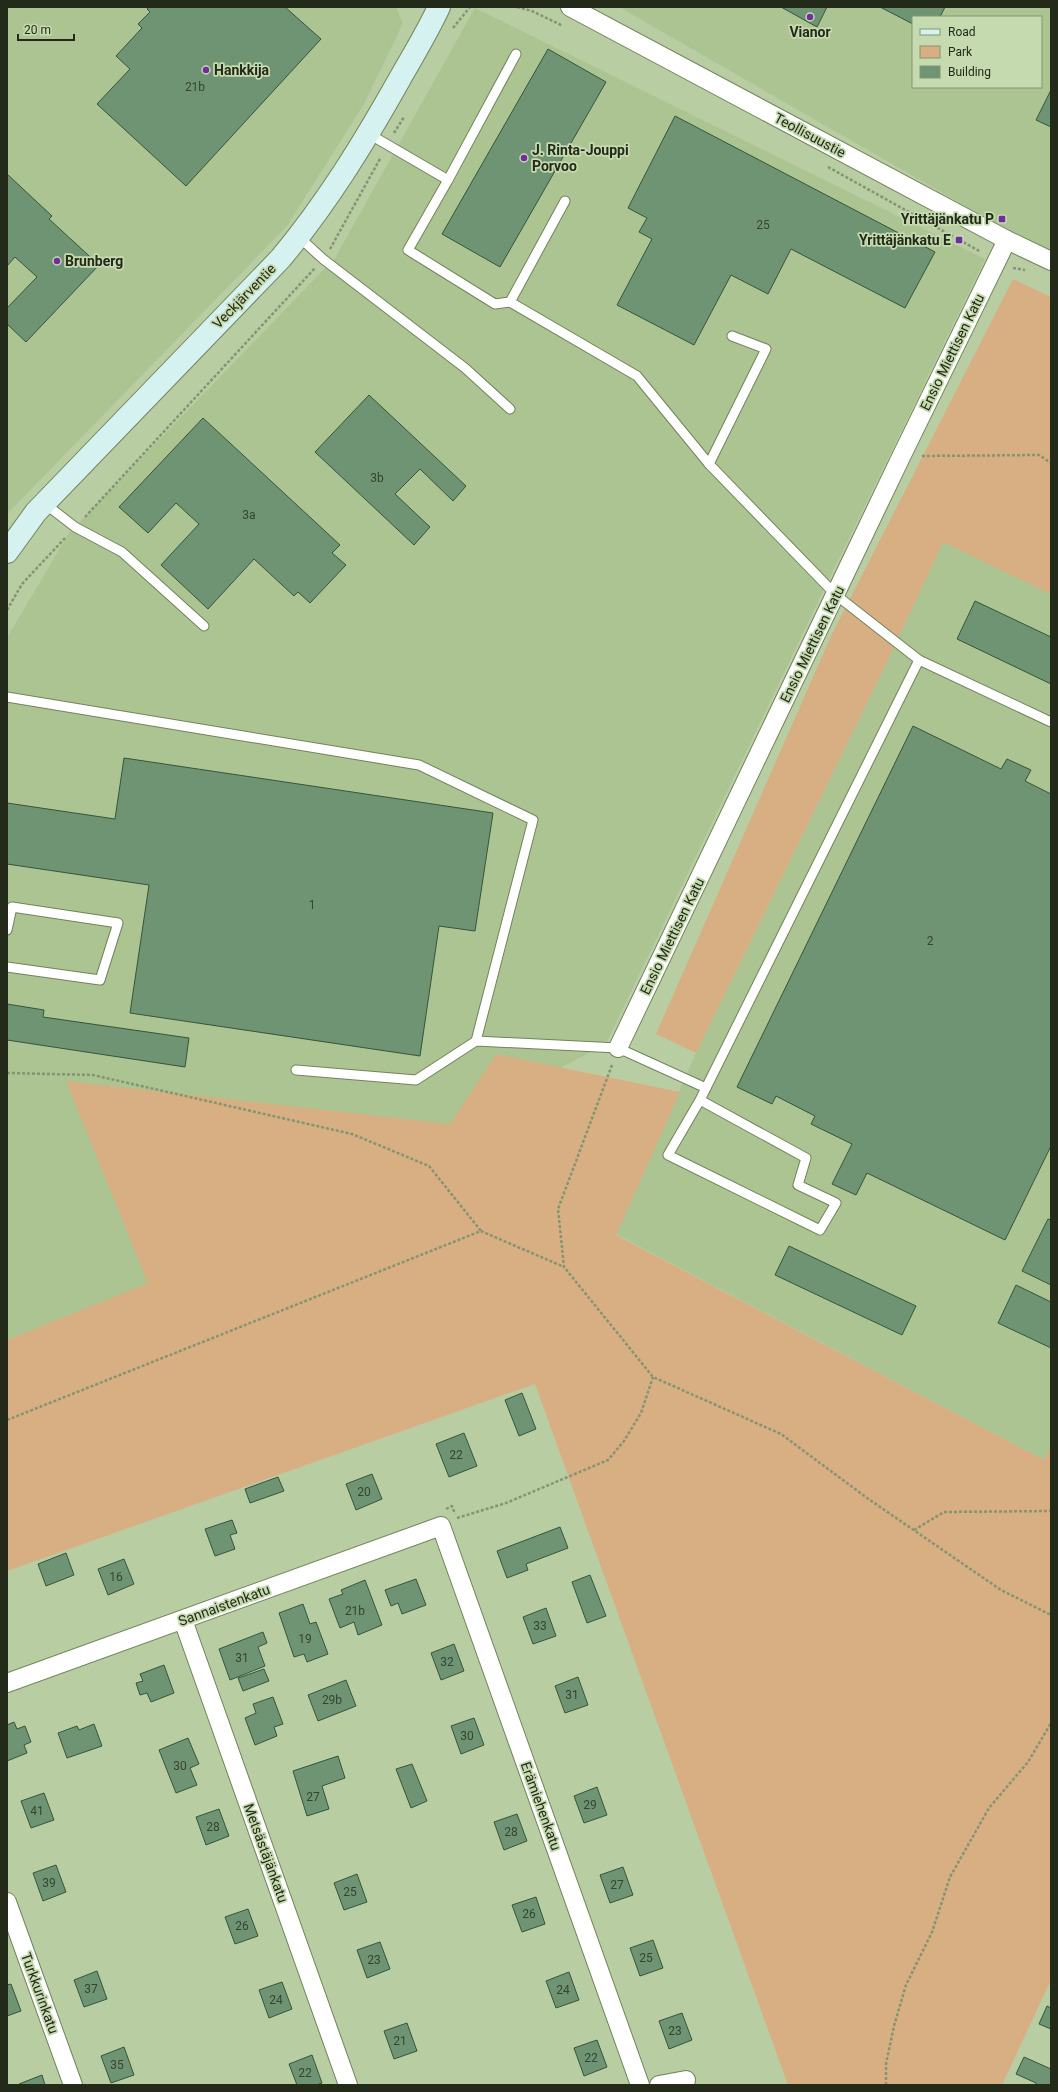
<svg xmlns="http://www.w3.org/2000/svg" width="1058" height="2092" font-family="Roboto,sans-serif">
	<style>
		.built { fill: #acc392; fill-rule: evenodd }
		.green { fill: #d8af82 }
		.building { fill: #6f9474; stroke: #345639 }
		.lines { fill: none; stroke-linecap: round; stroke-linejoin: round }
		.lane-casing { stroke: #71845c; stroke-width: 11 }
		.street-casing { stroke: #71845c; stroke-width: 20 }
		.secondary-casing { stroke: #71845c; stroke-width: 24 }
		.path { stroke: #859473; stroke-width: 2.5; stroke-dasharray: 3 2; stroke-linecap: butt }
		.lane { stroke: #fff; stroke-width: 9 }
		.street { stroke: #fff; stroke-width: 18 }
		.secondary { stroke: #d6f2f0; stroke-width: 22 }
		.poi-dot { fill: #722ca0; stroke: #c5daaf; stroke-width: 1.5 }
		.labels { text-anchor: middle; stroke-width: 3.5; stroke-linejoin: round; paint-order: stroke }
		.number-label { font-size: 12px; fill: #364430 }
		.poi-label { font-size: 14px; font-weight: bold; fill: #232a1a; stroke: #c5daaf; text-anchor: start }
		.street-label { font-size: 14px; fill: #232a1a; stroke: #c5daaf }
	</style>
	<rect width="100%" height="100%" fill="#b9cda2"/>
	<g class="built">
		<polygon points="7,7 396,7 403,23 364,104 287,226 7,514"/>
		<path d="M619,7H1051V253L1021,238ZM913,17H1041V87H913Z"/>
		<polygon points="475,8 985,259 816,606 606,1044 148,1284 7,1340 7,638 69,533 335,258"/>
		<polygon points="943,541 1051,594 1051,1446 1044,1460 616,1234 696,1053 883,670"/>
	</g>
	<g class="green">
		<polygon points="1013,279 1051,297 1051,594 943,542 883,670 696,1053 656,1034 831,636"/>
		<polygon points="496,1054 680,1092 616,1235 1044,1460 1051,1446 1051,1980 1002,2085 788,2085 535,1384 7,1571 7,1340 148,1283 66,1081 450,1124"/>
	</g>
	<g class="building">
		<polygon points="149,7 285,7 321,39 186,186 97,104 130,69 116,56 142,28 138,24 150,12 147,9"/>
		<polygon points="781,7 827,7 817,27"/>
		<polygon points="880,7 945,7 940,17 913,17 913,24"/>
		<polygon points="548,49 606,82 500,267 442,234"/>
		<polygon points="1051,90 1051,127 1036,120"/>
		<polygon points="675,116 935,252 905,308 791,249 768,294 731,275 694,345 617,305 652,239 639,232 647,218 628,208"/>
		<polygon points="7,174 52,216 49,219 99,265 26,342 7,324 7,308 37,277 15,257 7,266"/>
		<polygon points="369,395 466,486 453,501 420,469 395,494 430,527 414,545 315,452"/>
		<polygon points="203,418 340,545 332,553 346,565 310,603 298,592 294,596 254,559 208,609 161,565 199,524 176,503 148,533 119,507"/>
		<polygon points="975,601 1051,637 1051,684 957,639"/>
		<polygon points="913,726 1001,769 1007,759 1031,770 1025,781 1051,794 1051,1146 1005,1240 867,1173 856,1195 832,1184 852,1144 811,1124 815,1116 776,1096 772,1104 737,1087"/>
		<polygon points="124,758 493,813 475,931 439,926 420,1056 130,1013 149,885 7,864 7,803 115,819"/>
		<polygon points="7,1004 44,1010 43,1017 189,1038 185,1067 7,1040"/>
		<polygon points="1048,1219 1051,1220 1051,1285 1022,1271"/>
		<polygon points="789,1246 916,1306 902,1335 775,1275"/>
		<polygon points="1016,1285 1051,1302 1051,1348 998,1323"/>
		<polygon points="522,1393 536,1429 519,1436 505,1400"/>
		<polygon points="464,1433 477,1466 449,1477 436,1444"/>
		<polygon points="372,1474 382,1499 356,1510 346,1484"/>
		<polygon points="278,1477 284,1491 250,1503 245,1489"/>
		<polygon points="232,1520 237,1533 230,1535 235,1549 215,1556 205,1529"/>
		<polygon points="560,1527 568,1548 526,1564 528,1570 507,1578 497,1551"/>
		<polygon points="66,1553 74,1575 46,1586 38,1564"/>
		<polygon points="124,1559 134,1584 108,1595 98,1569"/>
		<polygon points="590,1575 606,1616 587,1623 572,1582"/>
		<polygon points="416,1579 426,1605 402,1614 398,1603 391,1606 385,1590"/>
		<polygon points="365,1580 382,1625 358,1635 354,1622 340,1628 329,1599 343,1594 341,1590"/>
		<polygon points="303,1604 310,1624 316,1622 328,1654 307,1662 304,1654 294,1657 279,1613"/>
		<polygon points="546,1608 556,1636 533,1644 523,1617"/>
		<polygon points="263,1632 267,1643 258,1647 265,1666 230,1680 219,1649"/>
		<polygon points="454,1644 464,1671 441,1680 431,1653"/>
		<polygon points="164,1665 174,1693 151,1702 147,1693 140,1695 136,1683 143,1681 140,1674"/>
		<polygon points="264,1669 269,1681 243,1691 238,1678"/>
		<polygon points="578,1677 588,1705 565,1713 555,1686"/>
		<polygon points="346,1680 356,1706 318,1721 308,1695"/>
		<polygon points="273,1697 283,1724 274,1727 277,1736 255,1745 245,1718 256,1713 253,1704"/>
		<polygon points="474,1718 484,1745 461,1754 451,1726"/>
		<polygon points="14,1722 17,1729 25,1726 31,1742 24,1745 27,1753 7,1761 7,1725"/>
		<polygon points="94,1724 102,1746 67,1758 58,1733 77,1726 79,1730"/>
		<polygon points="188,1738 199,1764 190,1768 197,1785 176,1793 159,1750"/>
		<polygon points="338,1756 345,1778 322,1786 329,1809 307,1816 293,1771"/>
		<polygon points="412,1764 427,1801 411,1808 396,1769"/>
		<polygon points="597,1787 607,1815 584,1823 574,1796"/>
		<polygon points="44,1793 54,1820 31,1828 21,1801"/>
		<polygon points="219,1809 229,1836 206,1845 196,1817"/>
		<polygon points="517,1814 527,1841 504,1850 494,1822"/>
		<polygon points="56,1865 66,1892 43,1901 33,1873"/>
		<polygon points="623,1867 633,1895 610,1903 600,1875"/>
		<polygon points="357,1874 367,1902 344,1910 334,1883"/>
		<polygon points="536,1897 545,1924 522,1932 512,1905"/>
		<polygon points="248,1909 258,1936 235,1944 225,1917"/>
		<polygon points="653,1940 663,1968 640,1976 630,1948"/>
		<polygon points="380,1942 390,1969 367,1978 357,1950"/>
		<polygon points="97,1971 107,1999 84,2007 74,1980"/>
		<polygon points="569,1972 579,2000 556,2008 546,1981"/>
		<polygon points="282,1982 292,2009 269,2018 259,1990"/>
		<polygon points="11,1984 21,2011 7,2016 7,1985"/>
		<polygon points="1047,2006 1051,2008 1051,2029 1039,2024"/>
		<polygon points="682,2013 692,2040 669,2049 659,2021"/>
		<polygon points="407,2023 417,2051 394,2059 384,2031"/>
		<polygon points="597,2040 607,2067 584,2076 574,2048"/>
		<polygon points="124,2047 134,2075 111,2083 101,2056"/>
		<polygon points="312,2055 322,2083 316,2085 297,2085 289,2064"/>
		<polygon points="1024,2057 1051,2069 1051,2085 1036,2085 1036,2083 1016,2074"/>
		<polygon points="42,2075 45,2085 19,2085 19,2084"/>
	</g>
	<g class="lines">
		<g class="lane-casing">
			<g id="lane">
				<polyline points="369,134 448,180 516,54"/>
				<polyline points="448,180 408,250 495,304 510,302"/>
				<polyline points="565,201 510,302 637,376 709,464"/>
				<polyline points="299,237 323,259 465,368 510,409"/>
				<polyline points="732,336 766,349 709,464 836,595 919,660 1051,722"/>
				<polyline points="44,503 75,527 122,552 204,626"/>
				<polyline points="7,697 419,765 533,820 476,1041"/>
				<polyline points="7,930 12,907 118,923 100,980 7,967"/>
				<polyline points="296,1070 416,1080 476,1041 618,1048 706,1088"/>
				<polyline points="700,1100 668,1155 820,1230 836,1203 798,1185 806,1158 700,1100 919,660"/>
			</g>
		</g>
		<g class="street-casing">
			<g id="street">
				<polyline points="570,7 1007,240 1051,261"/>
				<polyline points="618,1048 901,457 1007,240"/>
				<polyline points="183,1620 348,2085"/>
				<polyline points="7,1683 441,1526 640,2085"/>
				<polyline points="7,1902 73,2085"/>
				<polyline points="659,2085 686,2080"/>
			</g>
		</g>
		<g class="secondary-casing">
			<path id="secondary" d="M7,552L36,512L281,258C327,203 363,144 398,82C412,57 427,33 439,7"/>
		</g>
		<g class="path">
			<polyline points="517,7 532,11 563,26"/>
			<polyline points="453,28 470,7"/>
			<polyline points="394,133 404,117"/>
			<polyline points="828,167 981,252"/>
			<polyline points="330,249 381,157"/>
			<polyline points="1013,268 1025,270"/>
			<polyline points="922,456 1039,455 1051,463"/>
			<polyline points="85,517 315,268"/>
			<polyline points="7,610 22,584 66,537"/>
			<polyline points="612,1065 558,1209 564,1267 653,1377 781,1434 867,1498 1001,1590 1051,1615"/>
			<polyline points="7,1073 93,1075 352,1134 429,1166 481,1231"/>
			<polyline points="7,1420 481,1231 564,1267"/>
			<polyline points="446,1509 452,1506 455,1514"/>
			<polyline points="457,1518 506,1503 608,1460 624,1441 641,1413 653,1377"/>
			<polyline points="914,1530 944,1512 1051,1511"/>
			<polyline points="886,2085 886,2064 894,2026 906,1985 932,1932 950,1877 989,1808 1028,1762 1051,1723"/>
		</g>
		<use href="#lane" class="lane"/>
		<use href="#street" class="street"/>
		<use href="#secondary" class="secondary"/>
	</g>
	<g class="poi-dot">
		<circle cx="810" cy="17" r="4"/>
		<circle cx="206" cy="70" r="4"/>
		<circle cx="524" cy="158" r="4"/>
		<rect x="998" y="215" width="8" height="8" rx="2"/>
		<rect x="955" y="236" width="8" height="8" rx="2"/>
		<circle cx="57" cy="261" r="4"/>
	</g>
	<g class="labels">
		<g class="number-label">
			<text x="195" y="91">21b</text>
			<text x="763" y="229">25</text>
			<text x="377" y="482">3b</text>
			<text x="249" y="519">3a</text>
			<text x="312" y="909">1</text>
			<text x="930" y="945">2</text>
			<text x="456" y="1459">22</text>
			<text x="364" y="1496">20</text>
			<text x="116" y="1581">16</text>
			<text x="355" y="1615">21b</text>
			<text x="540" y="1630">33</text>
			<text x="305" y="1643">19</text>
			<text x="242" y="1662">31</text>
			<text x="447" y="1666">32</text>
			<text x="572" y="1699">31</text>
			<text x="332" y="1704">29b</text>
			<text x="467" y="1740">30</text>
			<text x="180" y="1770">30</text>
			<text x="313" y="1801">27</text>
			<text x="590" y="1809">29</text>
			<text x="37" y="1815">41</text>
			<text x="213" y="1831">28</text>
			<text x="511" y="1836">28</text>
			<text x="49" y="1887">39</text>
			<text x="617" y="1889">27</text>
			<text x="350" y="1896">25</text>
			<text x="529" y="1918">26</text>
			<text x="242" y="1930">26</text>
			<text x="646" y="1962">25</text>
			<text x="374" y="1964">23</text>
			<text x="91" y="1993">37</text>
			<text x="563" y="1994">24</text>
			<text x="276" y="2004">24</text>
			<text x="675" y="2035">23</text>
			<text x="400" y="2045">21</text>
			<text x="591" y="2062">22</text>
			<text x="117" y="2069">35</text>
			<text x="305" y="2077">22</text>
		</g>
		<g class="poi-label">
			<text x="810" y="37" text-anchor="middle">Vianor</text>
			<text x="214" y="75">Hankkija</text>
			<text x="532" y="155">J. Rinta-Jouppi<tspan x="532" dy="16">Porvoo</tspan></text>
			<text x="994" y="224" text-anchor="end">Yrittäjänkatu P</text>
			<text x="951" y="245" text-anchor="end">Yrittäjänkatu E</text>
			<text x="65" y="266">Brunberg</text>
		</g>
		<g class="street-label">
			<text transform="translate(810 135) rotate(28)" y="5">Teollisuustie</text>
			<text transform="translate(244 296) rotate(-46)" y="5">Veckjärventie</text>
			<text transform="translate(952 352) rotate(-64)" y="5">Ensio Miettisen Katu</text>
			<text transform="translate(812 644) rotate(-64)" y="5">Ensio Miettisen Katu</text>
			<text transform="translate(672 936) rotate(-64)" y="5">Ensio Miettisen Katu</text>
			<text transform="translate(224 1605) rotate(-20)" y="5">Sannaistenkatu</text>
			<text transform="translate(541 1806) rotate(70)" y="5">Erämiehenkatu</text>
			<text transform="translate(266 1853) rotate(70)" y="5">Metsästäjänkatu</text>
			<text transform="translate(40 1993) rotate(70)" y="5">Turkkurinkatu</text>
		</g>
	</g>
	<rect width="1058" height="2092" fill="none" stroke="#232a1a" stroke-width="16"/>
	<rect x="912" y="16" width="130" height="72" fill="#c5daaf" stroke="#849473"/>
	<rect x="920" y="29" width="20" height="6" fill="#d6f2f0" stroke="#849473"/>
	<text x="948" y="36" font-size="12" fill="#232a1a">Road</text>
	<rect x="920" y="46" width="20" height="12" fill="#d8af82" stroke="#849473"/>
	<text x="948" y="56" font-size="12" fill="#232a1a">Park</text>
	<rect x="920" y="66" width="20" height="12" fill="#6f9474" stroke="#849473"/>
	<text x="948" y="76" font-size="12" fill="#232a1a">Building</text>
	<path d="M18 34v6h56v-6" fill="none" stroke="#232a1a" stroke-width="2"/>
	<text x="24" y="34" font-size="12" fill="#232a1a" stroke="#c5daaf" stroke-width="3" paint-order="stroke">20 m</text>
</svg>
